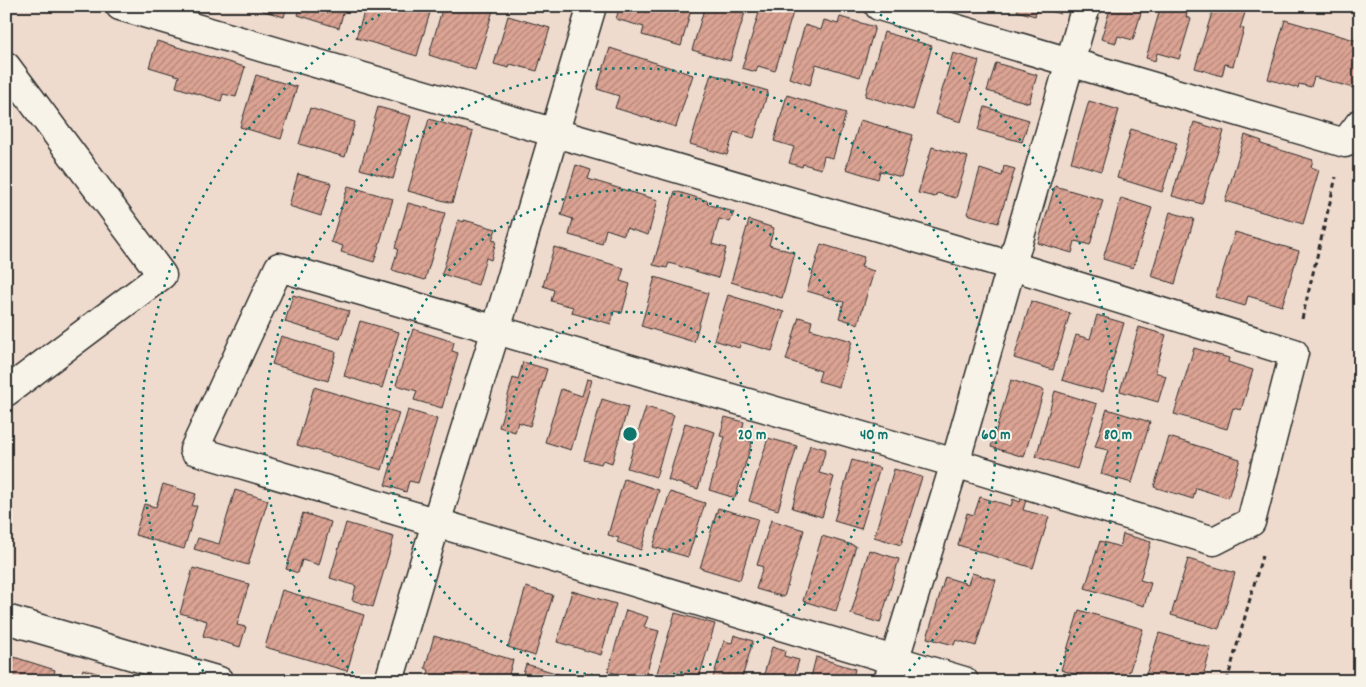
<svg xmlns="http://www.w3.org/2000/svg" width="1366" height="687" font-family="Dekko,sans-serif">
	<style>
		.building { fill: url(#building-hatch); stroke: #2b2b2b }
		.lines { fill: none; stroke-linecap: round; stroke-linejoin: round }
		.minor-casing { stroke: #2b2b2b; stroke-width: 31 }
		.path { stroke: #2b2b2b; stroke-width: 3; stroke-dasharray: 5 4; stroke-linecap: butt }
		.minor { stroke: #f7f3e8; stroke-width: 28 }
		.ring { fill: none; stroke: #0f766e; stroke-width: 2.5; stroke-dasharray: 2.5 5 }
		.centre { fill: #0f766e; stroke: #f7f3e8; stroke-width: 2.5 }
		.ring-label { font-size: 15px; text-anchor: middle; font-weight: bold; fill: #0f766e; stroke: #f7f3e8; stroke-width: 4; stroke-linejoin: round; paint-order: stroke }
	</style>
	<defs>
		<pattern id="building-hatch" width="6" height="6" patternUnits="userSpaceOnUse" patternTransform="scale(1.25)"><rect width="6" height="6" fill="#dba393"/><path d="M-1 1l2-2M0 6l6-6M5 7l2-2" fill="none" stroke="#b28578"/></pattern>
	</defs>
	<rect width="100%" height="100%" fill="#efdbce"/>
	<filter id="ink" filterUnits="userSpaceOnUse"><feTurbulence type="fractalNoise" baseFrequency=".02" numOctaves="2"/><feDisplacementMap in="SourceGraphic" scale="10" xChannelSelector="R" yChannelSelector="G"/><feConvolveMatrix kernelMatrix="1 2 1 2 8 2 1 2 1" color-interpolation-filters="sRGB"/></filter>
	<g filter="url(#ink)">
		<g class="building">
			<polygon points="262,6 287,6 284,17 261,10"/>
			<polygon points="301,6 345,6 339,28 298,15"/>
			<polygon points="366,6 432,6 417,56 356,38"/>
			<polygon points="443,6 494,7 475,70 429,55"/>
			<polygon points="620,6 692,6 681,46 642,35 644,27 616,19"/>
			<polygon points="705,6 747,6 730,61 692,50"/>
			<polygon points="761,6 771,9 772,6 795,6 775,71 758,66 756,72 742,68"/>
			<polygon points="1019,6 1062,6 1060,14 1038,7 1035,16 1017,11"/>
			<polygon points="1111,6 1143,6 1133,40 1118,36 1116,43 1101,39"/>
			<polygon points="1161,6 1189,6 1186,17 1191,19 1179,59 1157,53 1155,61 1146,58"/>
			<polygon points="1214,6 1220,6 1245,13 1240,28 1244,29 1233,66 1225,64 1222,76 1195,68"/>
			<polygon points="1348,6 1360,6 1360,11 1348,8"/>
			<polygon points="508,16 550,28 537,71 510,64 509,68 494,64"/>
			<polygon points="840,17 875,27 860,77 816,64 810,85 789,78 805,25 821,30 824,20 838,24"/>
			<polygon points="1285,20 1358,41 1356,50 1360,51 1360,66 1353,88 1314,77 1311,87 1299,84 1298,88 1268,79"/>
			<polygon points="884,32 932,46 913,110 865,96"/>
			<polygon points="157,41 245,67 236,97 223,94 221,101 176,87 179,76 149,67"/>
			<polygon points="610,48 693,75 676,127 615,108 619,96 597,89"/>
			<polygon points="953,53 979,61 961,122 935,114"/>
			<polygon points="996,63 1037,75 1029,103 987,91"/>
			<polygon points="711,74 768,91 754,138 734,132 727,155 690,144"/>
			<polygon points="256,75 297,87 281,139 240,127"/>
			<polygon points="787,95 846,113 833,158 824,156 821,169 803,164 802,167 789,163 794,147 774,141"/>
			<polygon points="1089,101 1119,110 1101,171 1071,162"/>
			<polygon points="378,107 411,116 393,179 360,169"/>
			<polygon points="985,107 1029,120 1022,142 978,130"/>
			<polygon points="310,108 355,122 345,157 299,144"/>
			<polygon points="429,119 473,132 452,203 408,191"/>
			<polygon points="860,120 913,135 901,177 880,171 878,179 846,169"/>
			<polygon points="1194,122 1224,131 1202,204 1172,196"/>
			<polygon points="1131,129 1177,143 1162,192 1117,178"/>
			<polygon points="1245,135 1262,141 1261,144 1313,160 1311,167 1319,170 1303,224 1225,201"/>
			<polygon points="932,147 968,157 956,198 937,193 935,197 918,193"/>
			<polygon points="576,165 591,170 588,179 658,200 648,235 626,228 624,235 606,229 602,244 569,235 573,219 561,215"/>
			<polygon points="1004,166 1015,169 998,223 967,214 980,169 1002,176"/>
			<polygon points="298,174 331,183 321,216 289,206"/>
			<polygon points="348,186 393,199 374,262 341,252 343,246 331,242"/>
			<polygon points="1055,186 1103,200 1090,245 1075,241 1072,253 1038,243"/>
			<polygon points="675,191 708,201 707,204 734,212 730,222 719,219 712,244 726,248 718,278 669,263 667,268 653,265"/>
			<polygon points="1121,198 1152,208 1133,268 1103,259"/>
			<polygon points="408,203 445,213 425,280 392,270 398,249 395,248"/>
			<polygon points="1170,212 1194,219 1175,284 1151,276"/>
			<polygon points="458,220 464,222 464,220 496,229 492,240 496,241 491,260 486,258 478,285 442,274"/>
			<polygon points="749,220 774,228 769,245 795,253 782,298 731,282"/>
			<polygon points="1235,232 1299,251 1282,306 1248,296 1245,306 1215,297"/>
			<polygon points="821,244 864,257 861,267 874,271 858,324 839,318 844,302 807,291"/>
			<polygon points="554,247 624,268 620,281 630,284 622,313 614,311 611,324 572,313 573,307 551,301 554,290 543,286"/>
			<polygon points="655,277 708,293 694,342 641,326"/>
			<polygon points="293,295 349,311 340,339 285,322"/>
			<polygon points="728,295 784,312 772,351 741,342 739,348 714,340"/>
			<polygon points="1031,301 1070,313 1053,370 1014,358"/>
			<polygon points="1097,315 1124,323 1103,392 1062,380 1076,335 1090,339"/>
			<polygon points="799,317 812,321 810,329 852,341 839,387 818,381 821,371 786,360"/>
			<polygon points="360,321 399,332 382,388 344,376"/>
			<polygon points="1139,327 1166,335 1155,372 1166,376 1158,402 1120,391"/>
			<polygon points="413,329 454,342 452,351 458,353 442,408 414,400 417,391 396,385"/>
			<polygon points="281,336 336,352 328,381 272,364"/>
			<polygon points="1194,348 1229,358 1228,362 1253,370 1241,410 1233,408 1227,429 1174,414"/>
			<polygon points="523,362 547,369 530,426 518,422 515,432 499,427 513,378 518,380"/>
			<polygon points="587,379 592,380 571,450 545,442 561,389 582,396"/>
			<polygon points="1011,380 1044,390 1024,457 991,447"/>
			<polygon points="314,387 399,413 382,470 297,445"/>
			<polygon points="1055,391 1097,404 1077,469 1036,457"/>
			<polygon points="602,399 628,407 612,463 603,460 601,464 584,460"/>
			<polygon points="646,407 674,415 656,477 627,468"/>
			<polygon points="1107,409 1150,422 1132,483 1101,474 1108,450 1095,447"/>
			<polygon points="408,410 437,419 418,483 409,481 406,492 385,485"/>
			<polygon points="725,417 744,422 740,438 752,442 735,498 709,490 725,437 720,436"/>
			<polygon points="685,423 715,432 698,489 668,480"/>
			<polygon points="1169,437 1240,459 1228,498 1196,488 1193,499 1154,487"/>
			<polygon points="768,438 797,446 778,510 749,501"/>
			<polygon points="810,445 826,449 819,473 834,477 822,517 792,508"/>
			<polygon points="852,460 880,468 861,529 834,521"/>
			<polygon points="894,469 922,477 901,545 874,537"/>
			<polygon points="624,479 659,490 641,550 617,542 619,538 608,535"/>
			<polygon points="163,484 196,494 192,506 197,506 184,549 135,535 144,504 156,507"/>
			<polygon points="235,490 268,500 248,565 194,549 198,538 219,544"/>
			<polygon points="670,492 705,503 688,557 653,547"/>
			<polygon points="980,497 1011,506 1013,499 1020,502 1021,499 1026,500 1023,510 1049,517 1033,568 958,545 967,513 974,515"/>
			<polygon points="718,508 758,519 740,580 700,568"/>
			<polygon points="303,513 331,522 319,565 302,560 298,573 286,569"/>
			<polygon points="771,520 804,530 784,597 756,589 763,567 757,565"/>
			<polygon points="346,523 394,537 373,607 352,600 356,586 330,578"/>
			<polygon points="1123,534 1151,542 1140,580 1151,583 1144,606 1085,588 1100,541 1120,547"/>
			<polygon points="822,536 856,546 836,611 803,601"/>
			<polygon points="869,550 899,559 880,623 851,614"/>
			<polygon points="1188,559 1235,573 1219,629 1171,615"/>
			<polygon points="193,568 249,584 237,625 246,627 240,647 203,636 207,621 180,613"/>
			<polygon points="972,573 996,580 976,646 956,640 954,645 927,638 945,577 968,584"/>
			<polygon points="526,587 553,595 535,656 508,647"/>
			<polygon points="282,590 364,615 347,671 265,647"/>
			<polygon points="572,591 616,604 601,655 557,642"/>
			<polygon points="626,610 648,617 644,627 659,631 644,681 639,681 608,671"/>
			<polygon points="1079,610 1143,629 1127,679 1110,674 1108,681 1097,681 1061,670"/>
			<polygon points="675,613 715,624 698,681 658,681 655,680"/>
			<polygon points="1159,633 1211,648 1202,681 1153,681 1145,678"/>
			<polygon points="734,635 753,641 741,681 712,681 724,641 732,643"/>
			<polygon points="434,636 513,660 507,681 426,681 429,670 425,668"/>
			<polygon points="772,647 785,651 784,656 799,660 793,681 762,681"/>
			<polygon points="14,657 55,670 52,681 6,681 6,670 9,671"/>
			<polygon points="816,657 855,669 852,681 810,681"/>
			<polygon points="526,664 581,681 521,681"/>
			<polygon points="83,669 109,677 108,681 79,681"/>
		</g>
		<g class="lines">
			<g class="minor-casing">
				<g id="minor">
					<polyline points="120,6 1012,266 1294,353 1251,522 1214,541 955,463 279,267 194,450 964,681"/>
					<polyline points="879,6 1345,143 1360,123"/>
					<polyline points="6,66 162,275 6,392"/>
					<polyline points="6,619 219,681"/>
					<polyline points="389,681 436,523 496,330 592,6"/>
					<polyline points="888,681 955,463 1086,6"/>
				</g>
			</g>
			<g class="path">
				<polyline points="1302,319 1336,177"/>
				<polyline points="1227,681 1262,556"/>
			</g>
			<use href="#minor" class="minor"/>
		</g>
	</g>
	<g class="ring">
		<circle cx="630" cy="434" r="122"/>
		<circle cx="630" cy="434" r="244"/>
		<path d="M358 679A366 366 0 1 1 902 679"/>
		<path d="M207 678A488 488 0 0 1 393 7M867 7A488 488 0 0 1 1053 678"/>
	</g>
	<circle cx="630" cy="434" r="8" class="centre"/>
	<g class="ring-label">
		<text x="752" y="439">20 m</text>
		<text x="874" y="439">40 m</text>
		<text x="996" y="439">60 m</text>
		<text x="1118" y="439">80 m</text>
	</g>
	<rect width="1366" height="687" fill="none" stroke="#f7f3e8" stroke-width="25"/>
	<rect x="12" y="12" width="1341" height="662" fill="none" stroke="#2b2b2b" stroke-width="2" filter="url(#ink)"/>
</svg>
